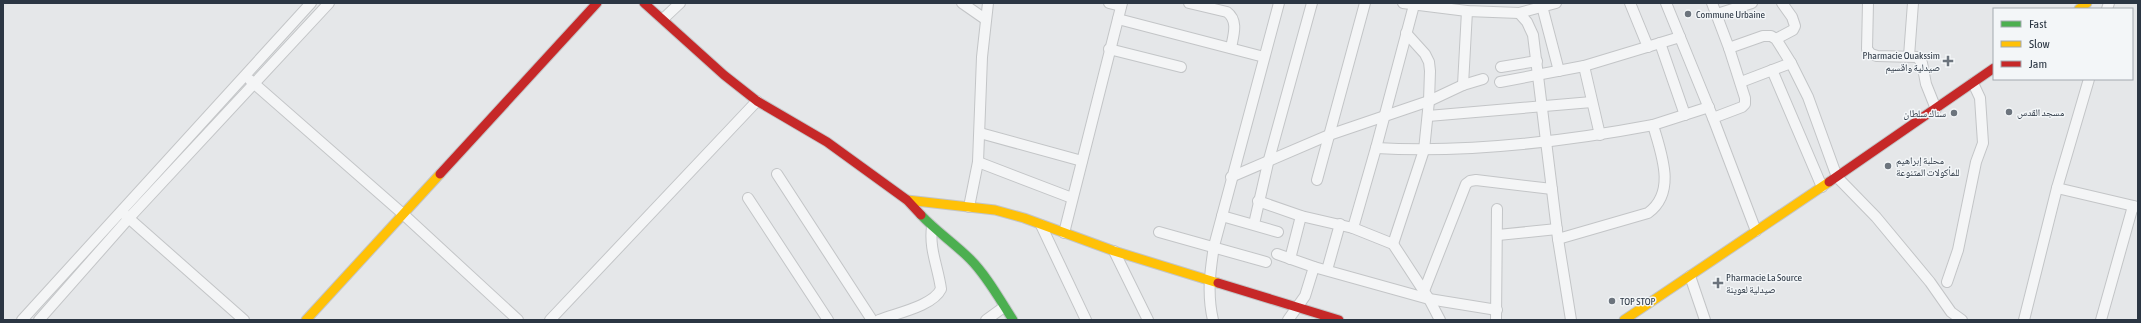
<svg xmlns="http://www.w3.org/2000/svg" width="2141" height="323" font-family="'Asap Condensed','Noto Naskh Arabic',sans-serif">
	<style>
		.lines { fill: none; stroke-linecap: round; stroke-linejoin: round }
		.street-casing { stroke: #c3c5c7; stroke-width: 12 }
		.fast-casing { stroke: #c3c5c7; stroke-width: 11 }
		.slow-casing { stroke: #c3c5c7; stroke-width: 11 }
		.jam-casing { stroke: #c3c5c7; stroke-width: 11 }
		.street { stroke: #f4f5f6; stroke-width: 10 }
		.fast { stroke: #4caf50; stroke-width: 9 }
		.slow { stroke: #ffc107; stroke-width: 9 }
		.jam { stroke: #c62828; stroke-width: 9 }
		.poi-dot { fill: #6c747d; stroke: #f3f6f8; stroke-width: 1.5 }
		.labels { text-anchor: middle; stroke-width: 3; stroke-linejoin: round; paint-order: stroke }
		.poi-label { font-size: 10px; fill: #2b3643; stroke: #f3f6f8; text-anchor: start }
	</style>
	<rect width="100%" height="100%" fill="#e5e7e9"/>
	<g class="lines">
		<g class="street-casing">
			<g id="street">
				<polyline points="962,3 985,19"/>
				<polyline points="1109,3 1121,6"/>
				<path d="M1189,3L1227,12C1239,21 1233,36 1231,48"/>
				<polyline points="1403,3 1467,11 1519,13 1556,3"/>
				<polyline points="1630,3 1648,47"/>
				<polyline points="1666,3 1713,118 1756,231"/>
				<polyline points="1712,3 1729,48 1745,98 1745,104 1742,107 1713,118"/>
				<polyline points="1868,3 1867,49 1871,54 1877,56 1917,57 1922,63 1926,84 1936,109"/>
				<polyline points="1414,5 1376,148 1353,228 1393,244 1429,299 1440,320"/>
				<polyline points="1542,6 1559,71"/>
				<polyline points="2107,9 2109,3"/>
				<polyline points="1519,13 1527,22 1533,35 1558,239 1571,320"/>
				<polyline points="1717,14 1752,3"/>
				<polyline points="663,19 680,3"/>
				<polyline points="1118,19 1264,57"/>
				<polyline points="1776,39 1793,30 1795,26 1792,17 1782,3"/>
				<polyline points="1660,43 1685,115"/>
				<polyline points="1729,48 1763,36 1771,36 1776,39 1791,63 1808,97 1837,177 1876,217 1930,282 1951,312 1962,320"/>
				<polyline points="1109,49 1181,67"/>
				<polyline points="1909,56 1913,3"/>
				<polyline points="1584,66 1600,135"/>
				<polyline points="1501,67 1537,61"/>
				<polyline points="1772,70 1822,187"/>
				<polyline points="250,80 403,214 518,320"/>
				<polyline points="1500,82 1584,66 1680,37"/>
				<polyline points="1741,82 1791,63"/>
				<polyline points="1463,85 1467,11"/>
				<polyline points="1428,116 1592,102"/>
				<polyline points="980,133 1082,161"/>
				<path d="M1376,148C1468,153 1563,142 1653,125"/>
				<polyline points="978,162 1072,198"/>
				<polyline points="777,174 872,320"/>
				<polyline points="1231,177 1329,135 1429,101 1463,85 1483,79"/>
				<polyline points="1317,180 1365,3"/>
				<polyline points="2057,188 2138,207"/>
				<polyline points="748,198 828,320"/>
				<polyline points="1258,201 1301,216 1353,228"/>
				<polyline points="969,207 978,162 982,57 988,3"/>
				<polyline points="124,214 244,320"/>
				<polyline points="1222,216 1278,232"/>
				<polyline points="1254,224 1268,163 1312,3"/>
				<polyline points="1041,225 1086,320"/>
				<polyline points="1159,232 1266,262"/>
				<polyline points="1064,233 1122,3"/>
				<polyline points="1498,235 1557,229"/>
				<path d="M1558,239L1648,213C1677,192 1661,153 1653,125L1709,107"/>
				<polyline points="1393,244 1424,150 1429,101 1430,71 1429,62 1425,54 1406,33"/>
				<polyline points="1114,251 1148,320"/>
				<polyline points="1277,254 1314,267 1429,299 1497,310"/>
				<polyline points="1290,259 1301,216"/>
				<polyline points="1327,270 1340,224"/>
				<polyline points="1690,276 1705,320"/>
				<polyline points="1947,282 1958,250 1976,162 1983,143 1980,98 1973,83"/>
				<polyline points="1424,291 1466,184 1470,181 1476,180 1552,189"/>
				<polyline points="22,320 311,3"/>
				<polyline points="39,320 129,218 329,3"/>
				<polyline points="550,320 757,101"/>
				<path d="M879,320C897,313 933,306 941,289C938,267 929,249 932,227"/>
				<polyline points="986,320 1004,307"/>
				<path d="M1213,320C1207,294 1210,272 1214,246L1279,3"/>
				<polyline points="1288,320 1305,296 1314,267"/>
				<polyline points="1496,320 1497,209"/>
				<polyline points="2024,320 2057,188 2089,79"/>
				<polyline points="2101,320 2133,206"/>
			</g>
		</g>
		<g class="fast-casing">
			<path id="fast" d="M921,215C936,231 954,243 970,259C987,276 1000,300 1013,320"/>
		</g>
		<g class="slow-casing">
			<g id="slow">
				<polyline points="2079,9 2087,3"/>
				<polyline points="907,200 995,210 1024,218 1114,251 1218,283"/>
				<polyline points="306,320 440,174"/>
				<polyline points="1624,320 1829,182"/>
			</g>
		</g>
		<g class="jam-casing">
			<g id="jam">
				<polyline points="644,3 724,75 757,101 827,142 907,200 921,215"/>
				<polyline points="440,174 597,3"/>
				<polyline points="1829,182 1994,68"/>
				<polyline points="1218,283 1339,320"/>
			</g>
		</g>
		<use href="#street" class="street"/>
		<use href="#fast" class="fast"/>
		<use href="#slow" class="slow"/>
		<use href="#jam" class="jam"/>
	</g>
	<g class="poi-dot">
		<circle cx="1688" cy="14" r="4"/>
		<path d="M1946 55h4v4h4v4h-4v4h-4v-4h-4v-4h4z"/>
		<circle cx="2009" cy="112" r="4"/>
		<circle cx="1954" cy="113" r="4"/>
		<circle cx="1888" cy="166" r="4"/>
		<path d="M1716 277h4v4h4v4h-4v4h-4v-4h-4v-4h4z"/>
		<circle cx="1612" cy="301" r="4"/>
	</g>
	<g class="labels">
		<g class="poi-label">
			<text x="1696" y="18">Commune Urbaine</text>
			<text x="1940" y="59" text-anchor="end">Pharmacie Ouakssim<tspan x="1940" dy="12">صيدلية واقسيم</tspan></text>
			<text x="2017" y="116">مسجد القدس</text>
			<text x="1946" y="117" text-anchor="end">سناك سلطان</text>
			<text x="1896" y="164">محلبة إبراهيم<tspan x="1896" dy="12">للمأكولات المتنوعة</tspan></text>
			<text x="1726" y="281">Pharmacie La Source<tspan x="1726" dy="12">صيدلية لعوينة</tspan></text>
			<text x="1620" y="305">TOP STOP</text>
		</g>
	</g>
	<rect width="2141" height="323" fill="none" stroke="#2b3643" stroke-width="8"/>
	<rect x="1993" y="8" width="140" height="72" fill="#f3f6f8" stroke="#a3a9b0"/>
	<rect x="2001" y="21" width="20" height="6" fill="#4caf50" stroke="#a3a9b0"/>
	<text x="2029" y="28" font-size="12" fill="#2b3643">Fast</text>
	<rect x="2001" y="41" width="20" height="6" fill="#ffc107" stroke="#a3a9b0"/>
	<text x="2029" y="48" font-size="12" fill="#2b3643">Slow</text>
	<rect x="2001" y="61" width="20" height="6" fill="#c62828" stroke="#a3a9b0"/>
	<text x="2029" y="68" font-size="12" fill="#2b3643">Jam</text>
</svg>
